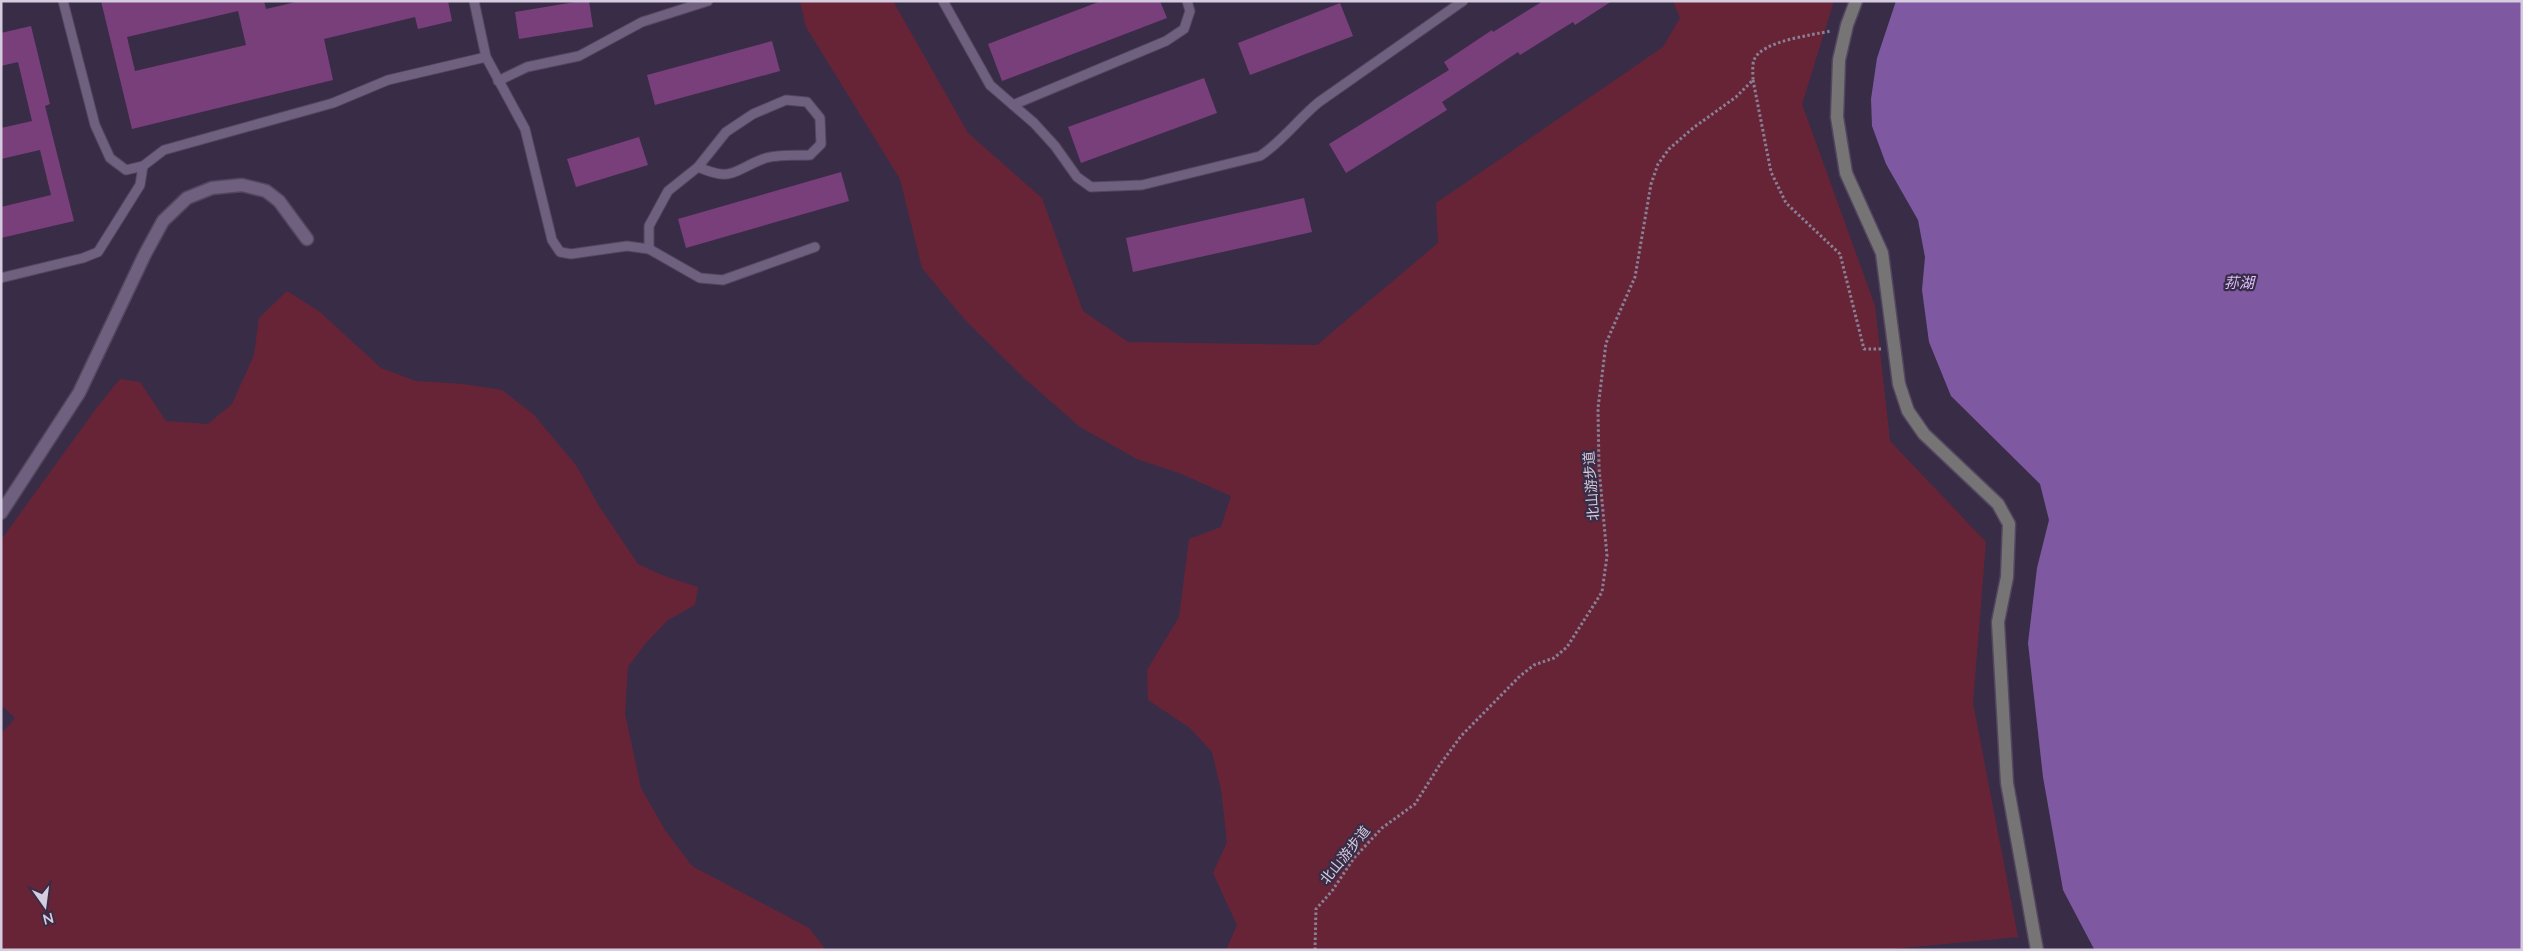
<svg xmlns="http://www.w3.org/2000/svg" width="2523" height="951" font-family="Lato,'Noto Sans SC',sans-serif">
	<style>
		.green { fill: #682437 }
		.water { fill: #7e59a1 }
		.building { fill: #793f7a; fill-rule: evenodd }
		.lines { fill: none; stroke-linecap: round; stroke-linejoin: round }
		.lane-casing { stroke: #53475f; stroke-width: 11 }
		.street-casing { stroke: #53475f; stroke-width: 15 }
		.secondary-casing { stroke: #53475f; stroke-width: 15 }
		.path { stroke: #8a8096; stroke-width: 3; stroke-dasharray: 2.5 2.5; stroke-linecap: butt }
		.lane { stroke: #6f607f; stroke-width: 9 }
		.street { stroke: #6f607f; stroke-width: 12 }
		.secondary { stroke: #767475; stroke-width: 12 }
		.labels { text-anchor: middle; stroke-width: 4.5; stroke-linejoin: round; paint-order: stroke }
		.street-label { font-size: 14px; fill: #d5cddf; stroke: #392c47 }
		.water-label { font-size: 15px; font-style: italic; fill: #dec1fd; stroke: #392c47 }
	</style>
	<rect width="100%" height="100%" fill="#392c47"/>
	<g class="green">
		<polygon points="800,1 893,1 968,133 1042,198 1083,311 1128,342 1317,345 1438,243 1436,203 1663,47 1680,18 1673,1 1834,1 1802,104 1875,306 1890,441 1986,542 1973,703 2018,937 1882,950 1226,950 1237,925 1213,873 1227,842 1221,790 1212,752 1190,728 1148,700 1147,670 1179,617 1189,539 1221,527 1231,496 1179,473 1137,459 1080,427 1024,378 965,320 922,268 900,179 806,27"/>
		<polygon points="287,291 320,312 381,368 416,381 463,384 502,390 533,414 576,465 599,506 638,564 664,576 698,587 695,605 668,620 645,644 628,667 625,714 641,788 665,830 692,866 809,928 826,950 1,950 1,734 15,718 1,705 1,540 98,406 120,379 140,382 166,421 208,424 232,404 254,355 259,318"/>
	</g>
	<polygon class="water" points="1896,1 2522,1 2522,950 2094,949 2063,890 2043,777 2028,643 2037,568 2049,520 2040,484 1951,396 1929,342 1922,290 1925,257 1918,220 1886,164 1872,126 1871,99 1877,58"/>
	<g class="building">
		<path d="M101,1H264L266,9L300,1H448L452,21L418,29L415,17L324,39L333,80L132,129ZM238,11L246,45L135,71L127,37Z"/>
		<polygon points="581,1 589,1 593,27 519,39 515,12"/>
		<polygon points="1101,1 1160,1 1167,18 1002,81 988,44"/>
		<polygon points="1543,1 1612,1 1575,25 1573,22 1520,55 1518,52 1442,102 1447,110 1346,173 1329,144 1449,70 1444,62 1492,30 1493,32"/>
		<polygon points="1340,3 1353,36 1250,75 1238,43"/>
		<polygon points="31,26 50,104 45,106 74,221 1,238 1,207 51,195 40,150 1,159 1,128 32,121 18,62 1,66 1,33"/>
		<polygon points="772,41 780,71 655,105 647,75"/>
		<polygon points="1204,78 1217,113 1081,163 1068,127"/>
		<polygon points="639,137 648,165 576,187 567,159"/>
		<polygon points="841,172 849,201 686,248 678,219"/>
		<polygon points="1304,198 1312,232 1133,272 1126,238"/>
	</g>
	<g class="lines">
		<g class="lane-casing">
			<g id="lane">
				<polyline points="63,1 95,125 110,158 126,170 143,166 164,150 333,103 388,80 486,57"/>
				<polyline points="474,1 486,57 525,129 552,240 560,252 571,254 627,246 649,249 700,278 723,280 815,247"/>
				<path d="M943,1L990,85L1034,123L1055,146L1077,177L1091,187L1142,185L1260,156C1283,141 1298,119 1319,102L1463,1"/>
				<polyline points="498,81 527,67 579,56 642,22 708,1"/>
				<polyline points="1013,105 1166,41 1184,29 1190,11 1187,1"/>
				<path d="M649,249V226L668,191L698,167L726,132L753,114L786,100L807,102L820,118L821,144L810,155C796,156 776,154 763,159C732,171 733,182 698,167"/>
				<polyline points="1,278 83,258 98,252 140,185 143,166"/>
			</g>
		</g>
		<g class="street-casing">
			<polyline id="street" points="1,513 79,393 145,254 163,221 187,198 212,188 242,185 266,191 279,201 307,239"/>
		</g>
		<g class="secondary-casing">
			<polyline id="secondary" points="1856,1 1847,25 1839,60 1837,117 1846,173 1882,253 1899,384 1908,411 1924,434 1998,504 2009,524 2007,577 1998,622 2007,783 2037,950"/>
		</g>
		<g class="path">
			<polyline points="1753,80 1771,172 1786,203 1840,254 1864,349 1881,349"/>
			<path d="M1315,950L1316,909L1332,891L1354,858L1382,828L1415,804L1439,766L1461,736L1520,676L1534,665L1554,658L1567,647L1602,592L1607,556L1599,468L1598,408L1606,343L1635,277L1651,184L1658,164L1669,149L1693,128L1736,97L1753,80C1753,75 1752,65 1754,60C1761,41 1812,35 1831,31"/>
		</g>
		<use href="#lane" class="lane"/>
		<use href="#street" class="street"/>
		<use href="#secondary" class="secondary"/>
	</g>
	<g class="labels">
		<g class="street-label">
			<text transform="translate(1591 486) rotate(-94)" y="5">北山游步道</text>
			<text transform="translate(1345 855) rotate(-51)" y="5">北山游步道</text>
		</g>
		<g class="water-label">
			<text x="2239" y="288">荪湖</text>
		</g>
	</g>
	<rect width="2523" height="951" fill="none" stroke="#d5cddf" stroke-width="5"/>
	<g transform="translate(45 906) rotate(166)" stroke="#392c47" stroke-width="4" paint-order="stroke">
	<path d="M0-4L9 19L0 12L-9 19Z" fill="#d5cddf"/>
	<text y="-8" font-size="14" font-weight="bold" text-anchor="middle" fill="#d5cddf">N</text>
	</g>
</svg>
